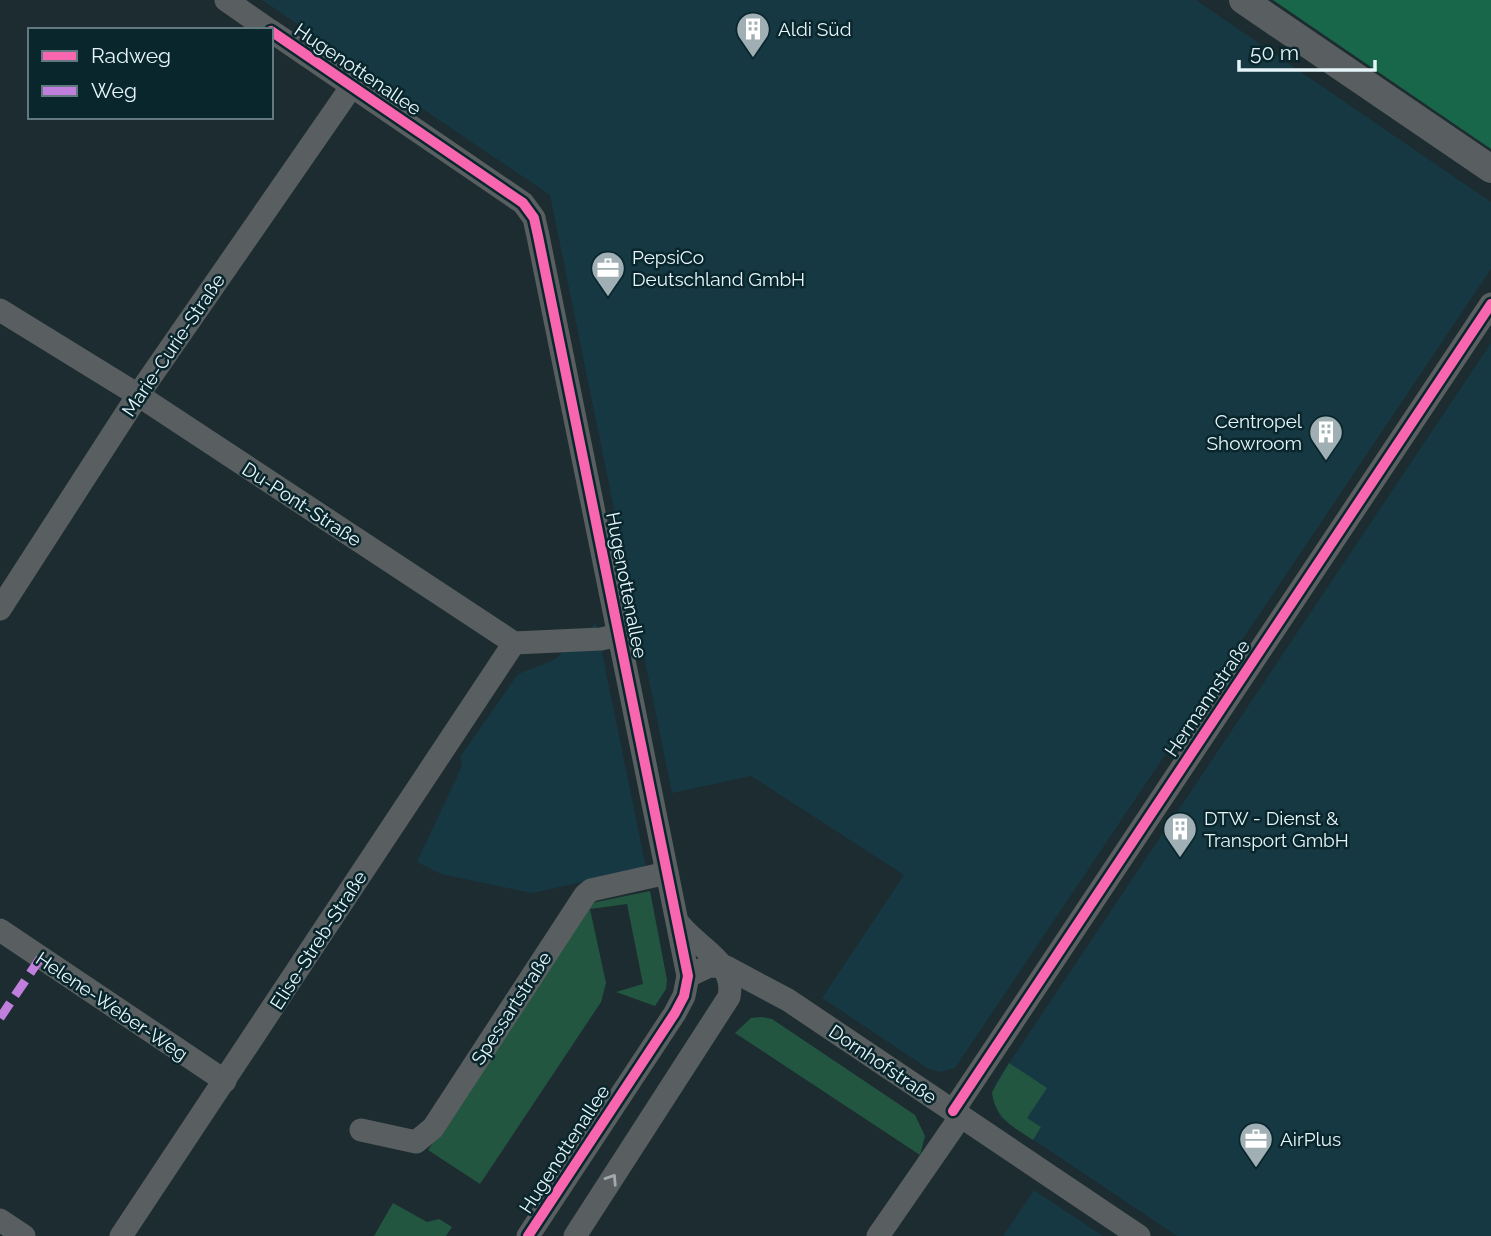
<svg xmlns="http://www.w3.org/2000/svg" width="1491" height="1236" font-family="Raleway,sans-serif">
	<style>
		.built { fill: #163842 }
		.green { fill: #235641 }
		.forest { fill: #18674b }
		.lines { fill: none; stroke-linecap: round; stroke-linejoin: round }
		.minor { stroke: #595f60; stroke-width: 23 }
		.tertiary { stroke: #595f60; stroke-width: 28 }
		.quiet { stroke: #c07fdc; stroke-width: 9; stroke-dasharray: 18 9; stroke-linecap: butt }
		.cycleway-casing { stroke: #0a262d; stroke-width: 15 }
		.cycleway { stroke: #f766af; stroke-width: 10 }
		.oneway { stroke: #9faaad }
		.labels { text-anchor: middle; stroke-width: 5; stroke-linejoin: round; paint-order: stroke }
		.poi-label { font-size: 19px; fill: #e5f5fa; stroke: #0a262d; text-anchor: start }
		.street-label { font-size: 19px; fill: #e5f5fa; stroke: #0a262d }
	</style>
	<rect width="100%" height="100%" fill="#1d2c30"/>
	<g class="built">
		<polygon points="262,0 1196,0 1491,202 1491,269 955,1068 939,1072 927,1068 822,998 904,875 751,776 672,793 550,195"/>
		<polygon points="1491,343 1491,1236 1177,1236 1001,1118 994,1103 995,1084"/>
		<polygon points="596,623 646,868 532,893 441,874 417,862 462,766 460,757 518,674 554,660"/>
		<polygon points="1034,1190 1103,1236 1003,1236"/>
	</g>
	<g class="green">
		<polygon points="650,891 667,980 666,989 655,1006 616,992 643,984 627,904 590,909 606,983 601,1002 480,1184 428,1150 592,903"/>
		<polygon points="762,1017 772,1019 915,1115 925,1136 920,1155 735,1033 751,1018"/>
		<path d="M1009,1063L1047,1088L1027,1118L1041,1127L1033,1140C1012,1126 995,1118 992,1092Z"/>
		<polygon points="393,1203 427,1222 439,1219 452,1227 446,1236 374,1236"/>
	</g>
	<polygon class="forest" points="1273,0 1491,0 1491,149"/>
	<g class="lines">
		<g class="minor">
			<polyline points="226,0 269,30"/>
			<polyline points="271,31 523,203 534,218 538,236 688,976 684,996 675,1013 528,1236"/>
			<polyline points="0,310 138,395 514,643 601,639 619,635"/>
			<polyline points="0,609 138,395 352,86"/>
			<polyline points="0,930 225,1081"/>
			<polyline points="688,976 709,966 726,967 788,1000 1139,1236"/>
			<polyline points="953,1111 1491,304"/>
			<polyline points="361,1130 416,1142 433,1128 585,895 591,890 667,873"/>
			<polyline points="0,1220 24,1236"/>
			<polyline points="121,1236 514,643"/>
			<path d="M575,1236L729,997C736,962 699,949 680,925"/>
			<polyline points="878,1236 961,1116"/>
		</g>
		<polyline class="tertiary" points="1243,0 1491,169"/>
		<polyline class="quiet" points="0,1018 41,957"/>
		<g class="cycleway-casing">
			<g id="cycleway">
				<polyline points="271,31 523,203 534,218 538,236 688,976 684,996 675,1013 528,1236"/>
				<polyline points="953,1111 1491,304"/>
			</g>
		</g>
		<use href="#cycleway" class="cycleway"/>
	</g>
	<defs><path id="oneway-chevron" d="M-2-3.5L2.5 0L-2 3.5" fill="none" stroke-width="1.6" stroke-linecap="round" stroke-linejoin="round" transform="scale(1.75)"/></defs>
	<use class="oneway" href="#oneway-chevron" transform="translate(612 1179) rotate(-57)"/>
	<defs>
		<g id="building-pin" transform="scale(1.75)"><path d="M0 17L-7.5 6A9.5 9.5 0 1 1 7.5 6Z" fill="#9fafb3" stroke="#0a262d"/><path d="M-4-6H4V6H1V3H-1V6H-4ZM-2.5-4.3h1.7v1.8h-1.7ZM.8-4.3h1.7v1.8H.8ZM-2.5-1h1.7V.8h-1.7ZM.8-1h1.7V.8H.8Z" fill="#fff"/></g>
		<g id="office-pin" transform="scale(1.75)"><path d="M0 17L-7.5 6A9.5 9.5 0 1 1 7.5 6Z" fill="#9fafb3" stroke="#0a262d"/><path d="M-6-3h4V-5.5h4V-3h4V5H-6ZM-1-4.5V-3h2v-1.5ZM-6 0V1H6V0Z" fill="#fff"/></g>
	</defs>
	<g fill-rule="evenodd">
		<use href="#building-pin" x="753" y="29"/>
		<use href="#office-pin" x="608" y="268"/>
		<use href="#building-pin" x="1326" y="432"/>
		<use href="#building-pin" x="1180" y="829"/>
		<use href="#office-pin" x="1256" y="1139"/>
	</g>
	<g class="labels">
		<g class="poi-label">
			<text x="778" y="36">Aldi Süd</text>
			<text x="632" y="264">PepsiCo<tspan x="632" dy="22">Deutschland GmbH</tspan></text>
			<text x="1302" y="428" text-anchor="end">Centropel<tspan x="1302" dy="22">Showroom</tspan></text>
			<text x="1204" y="825">DTW - Dienst &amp;<tspan x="1204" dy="22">Transport GmbH</tspan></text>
			<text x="1280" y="1146">AirPlus</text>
		</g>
		<g class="street-label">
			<text transform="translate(358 69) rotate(34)" y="7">Hugenottenallee</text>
			<text transform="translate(173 345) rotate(-56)" y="7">Marie-Curie-Straße</text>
			<text transform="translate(302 504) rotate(33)" y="7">Du-Pont-Straße</text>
			<text transform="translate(627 585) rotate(79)" y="7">Hugenottenallee</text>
			<text transform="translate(1207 698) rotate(-56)" y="7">Hermannstraße</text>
			<text transform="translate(318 940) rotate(-57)" y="7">Elise-Streb-Straße</text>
			<text transform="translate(112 1006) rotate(34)" y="7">Helene-Weber-Weg</text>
			<text transform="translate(511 1008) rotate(-57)" y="7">Spessartstraße</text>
			<text transform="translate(883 1064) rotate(34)" y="7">Dornhofstraße</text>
			<text transform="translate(564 1149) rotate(-57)" y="7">Hugenottenallee</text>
		</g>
	</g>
	<rect x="28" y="28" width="245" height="91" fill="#0a262d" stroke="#62797f" stroke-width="2"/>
	<rect x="42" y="51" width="35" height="10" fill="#f766af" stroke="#62797f" stroke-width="2"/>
	<text x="91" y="63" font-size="21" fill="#e5f5fa">Radweg</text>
	<rect x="42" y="86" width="35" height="10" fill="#c07fdc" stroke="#62797f" stroke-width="2"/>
	<text x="91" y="98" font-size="21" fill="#e5f5fa">Weg</text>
	<path d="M1239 60v10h136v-10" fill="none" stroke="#e5f5fa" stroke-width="3.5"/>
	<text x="1250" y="60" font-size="21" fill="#e5f5fa" stroke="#0a262d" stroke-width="5" paint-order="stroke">50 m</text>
</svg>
